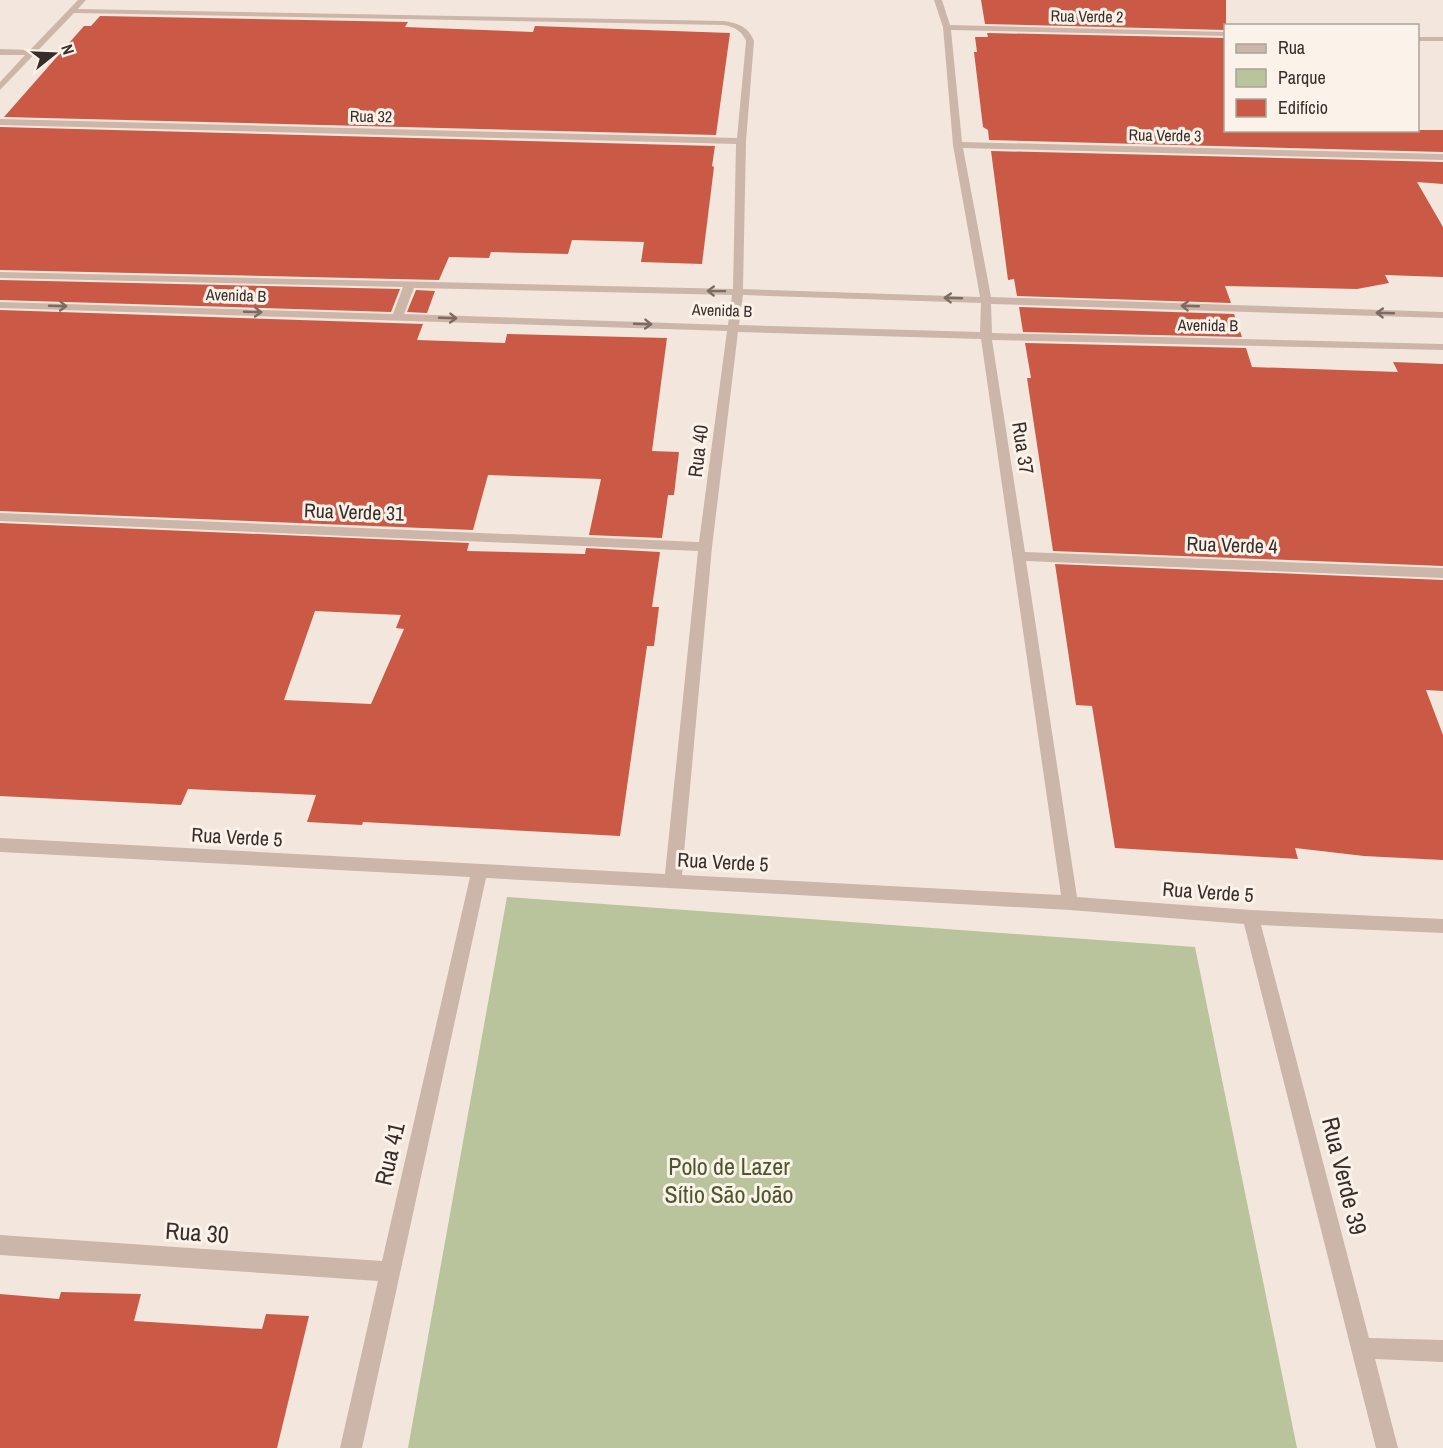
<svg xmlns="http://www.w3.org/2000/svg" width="1443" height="1448" font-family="'Archivo Narrow',sans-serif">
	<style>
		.green { fill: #b9c39c }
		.building { fill: #ca5a45; fill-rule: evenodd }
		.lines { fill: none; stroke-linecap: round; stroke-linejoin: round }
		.minor { fill: #ccb6a9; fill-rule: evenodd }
		.oneway { stroke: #7b6b63 }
		.labels { text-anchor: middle; stroke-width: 6; stroke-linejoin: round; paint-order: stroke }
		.far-street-label { font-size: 16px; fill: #392d29; stroke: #fbf2ea }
		.street-label { font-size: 20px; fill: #392d29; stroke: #fbf2ea }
		.near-street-label { font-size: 24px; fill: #392d29; stroke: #fbf2ea }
		.near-park-label { font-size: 24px; fill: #4c582c; stroke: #fbf2ea }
	</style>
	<rect width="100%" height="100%" fill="#f3e7dd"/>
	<polygon class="green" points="507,897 1195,947 1297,1448 408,1448"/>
	<g class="building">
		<polygon points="981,0 1226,0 1226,30 985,24"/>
		<polygon points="100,16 408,22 405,27 533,32 535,26 730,33 716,135 4,117 84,26 91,26"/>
		<polygon points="987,33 1226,38 1226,130 1443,130 1443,152 989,140 988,130 983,127 974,52 977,52 975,37 988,37"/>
		<polygon points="0,127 715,146 712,166 714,167 702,264 641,262 644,242 572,240 568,254 491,252 489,258 449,257 439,280 0,270"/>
		<polygon points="991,151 1443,162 1443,184 1417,182 1443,227 1443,277 1385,275 1389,283 1357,289 1225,286 1231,303 1017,296 1014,279 1008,280"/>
		<polygon points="0,280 400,289 391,312 0,300"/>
		<polygon points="416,290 435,291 427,313 407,312"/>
		<polygon points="1019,307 1234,314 1242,337 1023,332"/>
		<polygon points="0,310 423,324 417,340 505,343 507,334 667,338 652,451 679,452 674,495 668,495 662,538 589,535 601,479 488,475 473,530 0,511"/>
		<polygon points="1025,343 1246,348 1252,367 1398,372 1393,362 1443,364 1443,566 1053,551 1027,378 1031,378"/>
		<path d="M0,523L469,543L467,551L585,554L586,548L660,552L652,607H659L654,646H647L620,836L363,822L362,825L307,822L316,795L188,789L181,805L0,796ZM315,611L401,615L396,628L404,629L371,704L284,700Z"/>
		<polygon points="1055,564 1443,580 1443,691 1426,690 1443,735 1443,860 1364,856 1295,848 1298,859 1115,848 1092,706 1076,705"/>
		<polygon points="61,1292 141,1294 134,1321 262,1329 266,1314 309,1316 277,1448 0,1448 0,1294 59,1299"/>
	</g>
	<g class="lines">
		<g class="minor">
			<path d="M78,0H86L78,9L724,21C738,23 749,27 754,41L746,141L743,289L980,297L953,145L943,27L934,0H942L950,25L1226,32V36L951,30L962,142L1443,154V160L963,148L991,297L1443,312V318L991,304L992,333L1443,344V350L992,340L1025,552L1443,568V578L1026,561L1077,897L1251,910L1443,919V933L1261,925L1369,1338L1443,1340V1362L1375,1359L1398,1448H1376L1244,924L1070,910L486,878L362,1448H340L378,1281L0,1255V1235L382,1261L470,877L0,852V838L665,874L698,551L0,521V513L699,542L727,331L0,308V302L393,314L403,287L0,278V272L733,289L736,144L0,125V119L737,138L746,41C742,31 734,27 724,25L74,13L0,90V82L25,55H0V49L30,50ZM414,288L732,295L728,325L404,314ZM743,295L981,303L980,332L739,325ZM738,332L981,339L1061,895L682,875L712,547Z"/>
			<rect x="1418" y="37" width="25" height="4"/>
		</g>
	</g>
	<defs><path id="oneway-shaft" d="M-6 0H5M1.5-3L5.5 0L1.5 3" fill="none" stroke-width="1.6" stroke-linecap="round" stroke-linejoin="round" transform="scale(1.5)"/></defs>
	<g class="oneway">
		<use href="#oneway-shaft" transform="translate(716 291) rotate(-179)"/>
		<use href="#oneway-shaft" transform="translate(953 298) rotate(-178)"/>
		<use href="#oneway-shaft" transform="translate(58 306) rotate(2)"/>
		<use href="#oneway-shaft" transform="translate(1190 306) rotate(-178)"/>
		<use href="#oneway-shaft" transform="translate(253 312) rotate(2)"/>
		<use href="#oneway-shaft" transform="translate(1385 313) rotate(-178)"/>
		<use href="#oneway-shaft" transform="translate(448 318) rotate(2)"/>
		<use href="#oneway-shaft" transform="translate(643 324) rotate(2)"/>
	</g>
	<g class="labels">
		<g class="far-street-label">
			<text transform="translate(1087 16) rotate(1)" y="6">Rua Verde 2</text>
			<text transform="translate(371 116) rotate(1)" y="6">Rua 32</text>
			<text transform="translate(1165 135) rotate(1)" y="6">Rua Verde 3</text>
			<text transform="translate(236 295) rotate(2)" y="6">Avenida B</text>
			<text transform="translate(722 310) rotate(2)" y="6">Avenida B</text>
			<text transform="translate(1208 325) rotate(1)" y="6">Avenida B</text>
		</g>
		<g class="street-label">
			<text transform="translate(1023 448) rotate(81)" y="7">Rua 37</text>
			<text transform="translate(698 451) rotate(-83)" y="7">Rua 40</text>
			<text transform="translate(354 512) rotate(2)" y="7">Rua Verde 31</text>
			<text transform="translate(1232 545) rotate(2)" y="7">Rua Verde 4</text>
			<text transform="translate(237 837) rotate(3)" y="7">Rua Verde 5</text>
			<text transform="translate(723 862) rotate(3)" y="7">Rua Verde 5</text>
			<text transform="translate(1208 892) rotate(4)" y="7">Rua Verde 5</text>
		</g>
		<g class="near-street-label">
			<text transform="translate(390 1154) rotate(-77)" y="8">Rua 41</text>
			<text transform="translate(1344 1176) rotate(76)" y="8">Rua Verde 39</text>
			<text transform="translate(197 1233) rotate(4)" y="8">Rua 30</text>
		</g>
		<g class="near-park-label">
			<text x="729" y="1175">Polo de Lazer<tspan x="729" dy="28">Sítio São João</tspan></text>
		</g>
	</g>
	<rect x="1224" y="24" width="195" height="108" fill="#fbf2ea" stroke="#ada39d" stroke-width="1.5"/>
	<rect x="1236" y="44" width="30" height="9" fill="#ccb6a9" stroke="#ada39d" stroke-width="1.5"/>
	<text x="1278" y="54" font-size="18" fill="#392d29">Rua</text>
	<rect x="1236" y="69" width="30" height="18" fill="#b9c39c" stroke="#ada39d" stroke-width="1.5"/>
	<text x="1278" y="84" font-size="18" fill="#392d29">Parque</text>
	<rect x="1236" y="99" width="30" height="18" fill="#ca5a45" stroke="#ada39d" stroke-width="1.5"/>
	<text x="1278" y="114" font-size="18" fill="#392d29">Edifício</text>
	<g transform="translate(54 54) rotate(72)" stroke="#fbf2ea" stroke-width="4.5" paint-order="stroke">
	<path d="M0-4.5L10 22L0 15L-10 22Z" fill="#392d29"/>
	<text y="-9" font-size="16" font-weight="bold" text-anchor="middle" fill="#392d29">N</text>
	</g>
</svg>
